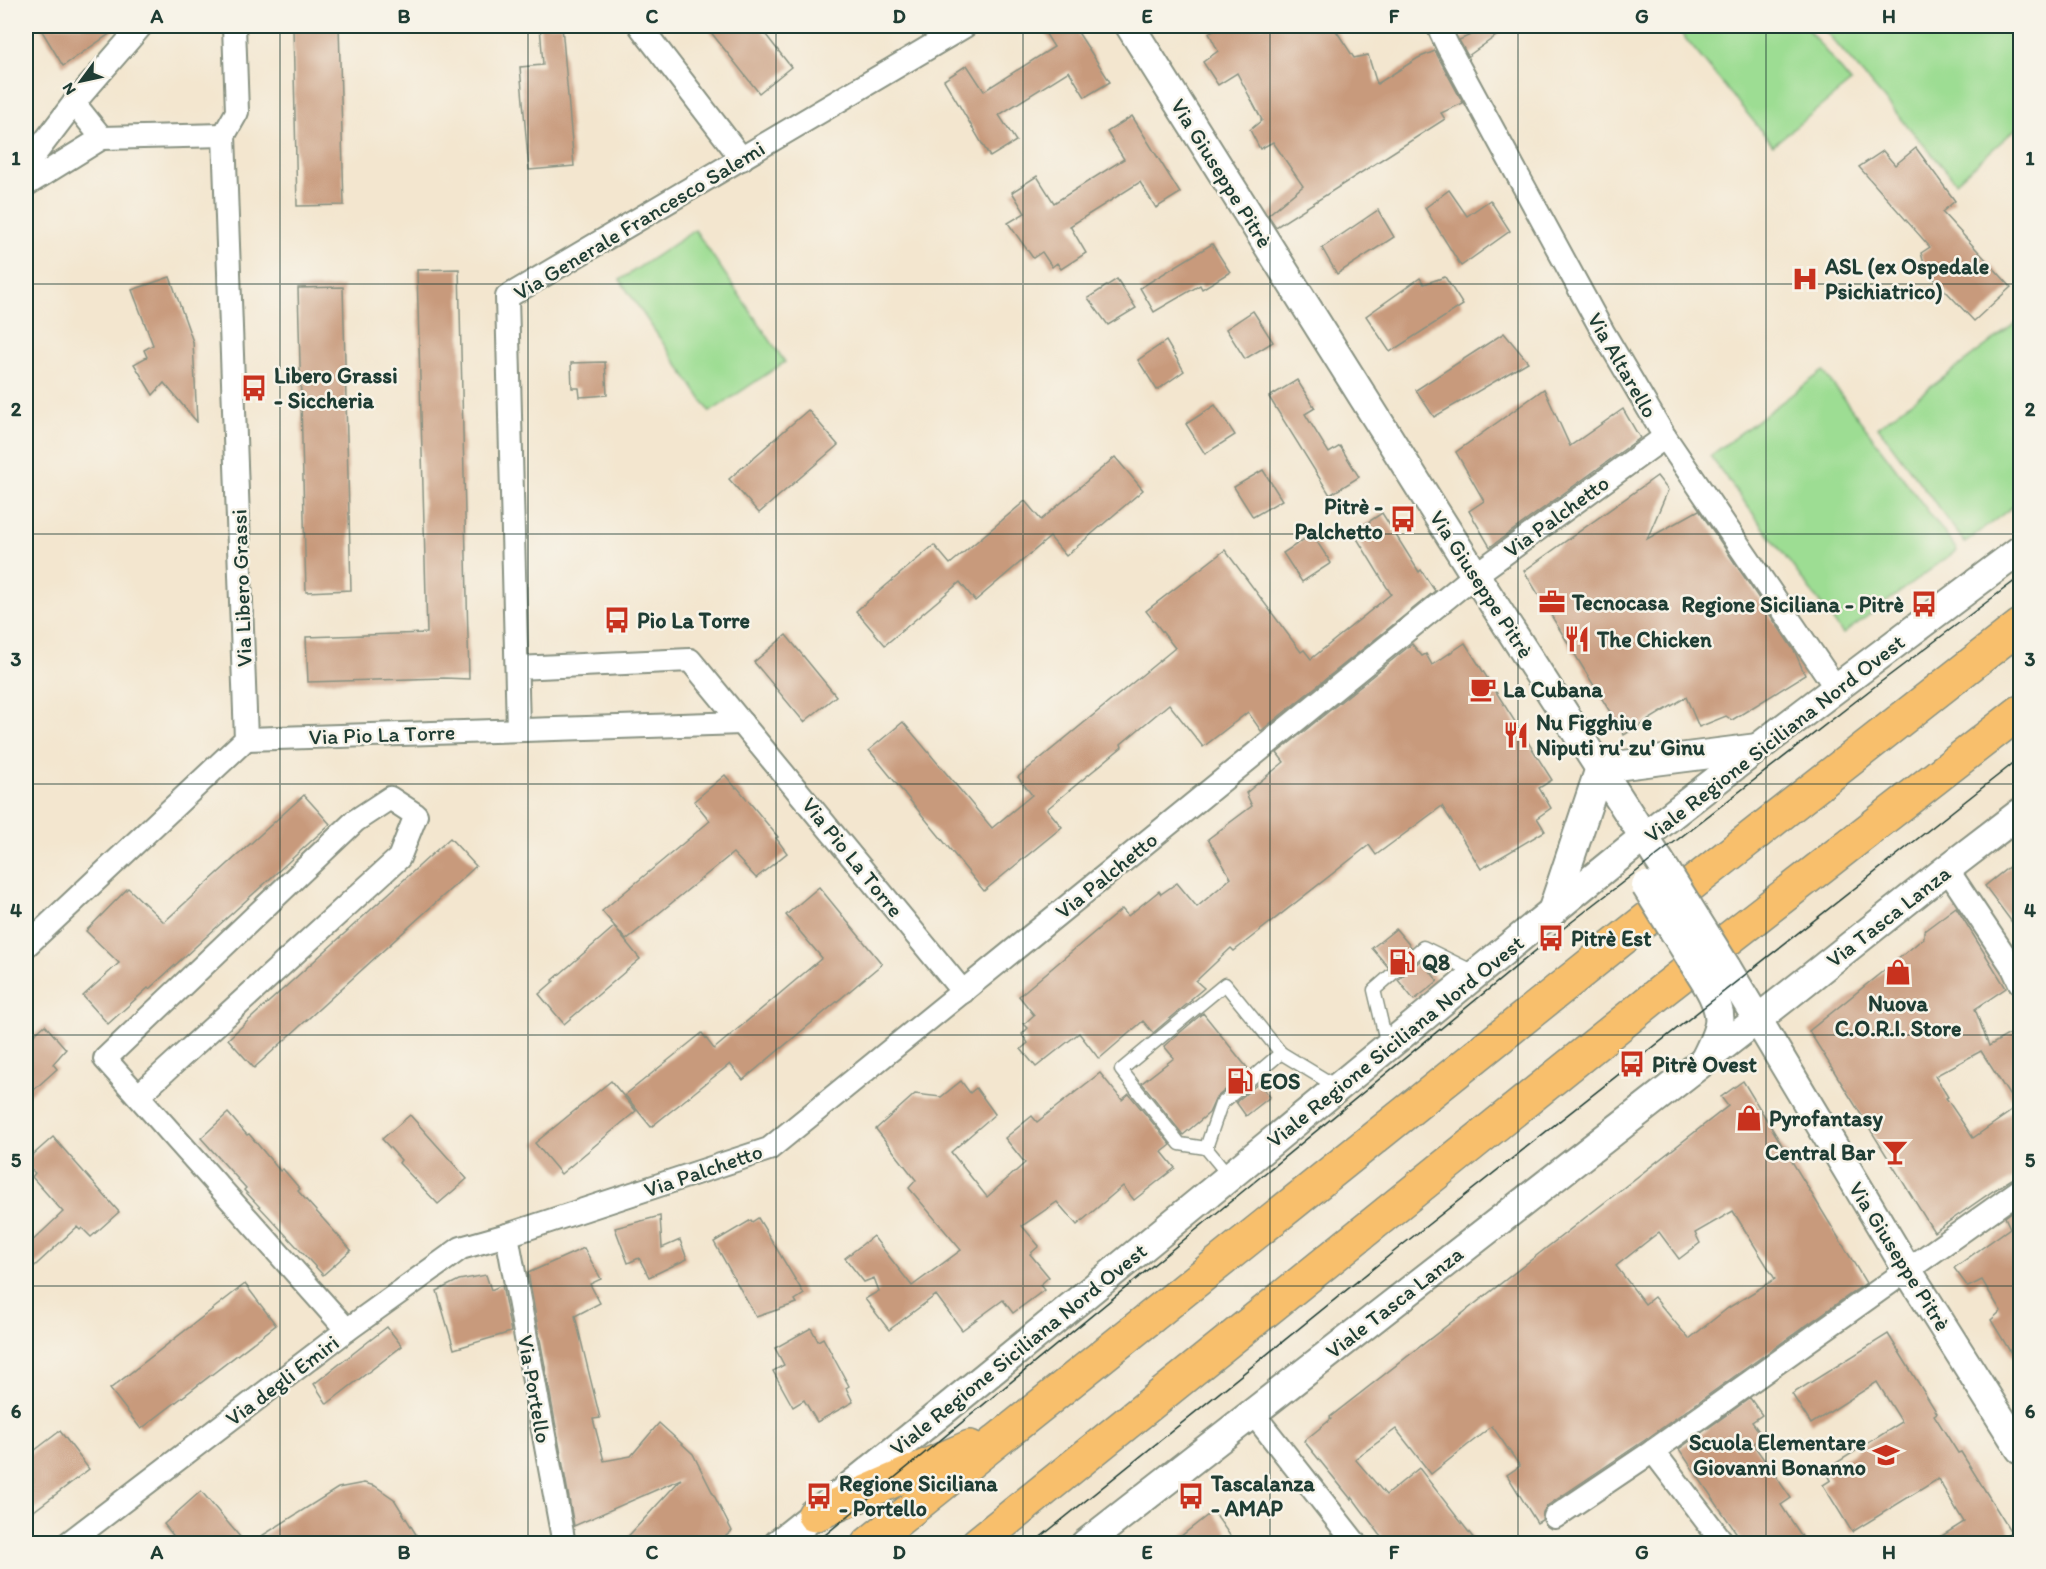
<svg xmlns="http://www.w3.org/2000/svg" width="2046" height="1569" font-family="Itim,sans-serif">
	<style>
		.green { fill: #9ddd93; stroke: #5e8d64; stroke-width: 1.5 }
		.building { fill: #c89a7c; fill-rule: evenodd }
		.lines { fill: none; stroke-linecap: round; stroke-linejoin: round }
		.service-casing { stroke: #899282; stroke-width: 15 }
		.minor-casing { stroke: #899282; stroke-width: 26 }
		.tertiary-casing { stroke: #899282; stroke-width: 32 }
		.primary-casing { stroke: #899282; stroke-width: 36 }
		.service { stroke: #fff; stroke-width: 12 }
		.minor { stroke: #fff; stroke-width: 22 }
		.tertiary { stroke: #fff; stroke-width: 28 }
		.primary { stroke: #f8bf6c; stroke-width: 33 }
		.tram { stroke: #1f3d34; stroke-width: 1.5 }
		.tertiary-bridge-casing { stroke: #899282; stroke-width: 32; stroke-linecap: butt }
		.tertiary-bridge { stroke: #fff; stroke-width: 28 }
		.grid { fill: none; stroke: #1f3d34; stroke-width: 1.5; stroke-opacity: 0.55 }
		.labels { text-anchor: middle; stroke-width: 5; stroke-linejoin: round; paint-order: stroke }
		.street-label { font-size: 22px; fill: #1f3d34; stroke: #f7f3e8 }
		.poi-label { font-size: 22px; font-weight: bold; fill: #1f3d34; stroke: #f7f3e8; text-anchor: start }
		.neatline { fill: none; stroke: #1f3d34; stroke-width: 2 }
		.grid-label { font-size: 20px; text-anchor: middle; font-weight: bold; fill: #1f3d34 }
	</style>
	<rect width="100%" height="100%" fill="#f7f3e8"/>
	<filter id="ink" filterUnits="userSpaceOnUse"><feTurbulence type="fractalNoise" baseFrequency=".0167" numOctaves="2"/><feDisplacementMap in="SourceGraphic" scale="12" xChannelSelector="R" yChannelSelector="G"/><feConvolveMatrix kernelMatrix="1 2 1 2 8 2 1 2 1" color-interpolation-filters="sRGB"/></filter>
	<filter id="wash" filterUnits="userSpaceOnUse"><feTurbulence type="fractalNoise" baseFrequency=".008" numOctaves="4" result="noise"/><feDisplacementMap in="SourceGraphic" scale="24" xChannelSelector="R" yChannelSelector="G"/><feGaussianBlur stdDeviation="1.35" result="paint"/><feColorMatrix in="noise" values="0 0 0 0 0 0 0 0 0 0 0 0 0 0 0 0 0 1.4 0 .05"/><feComposite in="paint" operator="in"/></filter>
	<g filter="url(#wash)">
		<rect width="100%" height="100%" fill="#f3e6cf"/>
		<g class="green">
			<polygon points="1675,26 1805,26 1851,82 1773,145"/>
			<polygon points="1821,26 2009,26 2020,39 2020,125 1956,182"/>
			<polygon points="695,230 785,362 710,412 620,280"/>
			<polygon points="2020,320 2020,501 1965,543 1878,427"/>
			<polygon points="1823,371 1957,550 1843,634 1710,456"/>
		</g>
		<g id="blocks">
			<g class="building">
				<polygon points="39,26 121,26 63,66"/>
				<polygon points="293,26 339,26 344,205 297,206"/>
				<polygon points="540,26 562,26 574,166 529,170 520,67 543,65"/>
				<polygon points="706,26 759,26 791,67 759,93"/>
				<polygon points="1041,26 1074,26 1110,82 1085,97 1069,71 999,115 1016,141 990,157 944,80 967,65 984,91 1054,47"/>
				<polygon points="1219,26 1333,26 1354,58 1368,55 1377,84 1418,58 1435,51 1463,103 1441,113 1445,119 1276,227 1268,215 1303,186 1273,142 1260,149 1250,130 1262,120 1237,73 1218,85 1203,62 1218,51 1209,33"/>
				<polygon points="1491,26 1500,26 1503,31 1468,56 1459,40"/>
				<polygon points="1132,116 1180,193 1156,208 1140,182 1070,226 1086,253 1061,269 1057,263 1052,267 1042,252 1033,258 1008,223 1025,213 1012,192 1037,176 1054,203 1124,159 1107,132"/>
				<polygon points="1916,148 1955,201 1942,212 2011,287 1974,321 1926,270 1921,253 1930,247 1859,167 1883,151 1895,165"/>
				<polygon points="1449,190 1467,216 1490,200 1510,231 1461,266 1425,208"/>
				<polygon points="1378,210 1394,237 1337,274 1322,248"/>
				<polygon points="1212,244 1230,272 1202,289 1200,285 1154,312 1140,288"/>
				<polygon points="459,269 469,679 444,678 308,682 306,637 427,633 417,270"/>
				<polygon points="170,277 193,342 197,422 164,383 153,395 134,364 147,357 144,350 153,345 132,290"/>
				<polygon points="1445,277 1463,305 1390,352 1366,316 1420,278 1424,284"/>
				<polygon points="1117,279 1136,308 1108,325 1088,298"/>
				<polygon points="343,287 351,590 306,592 298,288"/>
				<polygon points="1253,311 1273,342 1245,359 1226,329"/>
				<polygon points="1504,333 1528,362 1434,417 1416,390"/>
				<polygon points="1166,341 1184,371 1157,390 1138,360"/>
				<polygon points="605,362 607,395 580,397 579,388 572,388 571,363"/>
				<polygon points="1297,380 1315,408 1305,414 1329,453 1340,446 1359,477 1330,495 1269,397"/>
				<polygon points="1544,389 1570,446 1623,409 1640,438 1490,547 1469,511 1484,501 1456,452"/>
				<polygon points="1215,405 1235,435 1205,454 1186,424"/>
				<polygon points="808,410 838,445 759,513 729,479"/>
				<polygon points="1115,457 1143,490 1066,556 1050,537 975,601 960,582 885,645 856,611 934,545 950,564 1025,501 1041,520"/>
				<polygon points="1263,470 1282,500 1253,517 1234,487"/>
				<polygon points="1657,476 1668,490 1647,539 1699,510 1795,652 1805,675 1732,720 1726,716 1699,727 1686,697 1624,735 1524,571"/>
				<polygon points="1382,513 1419,572 1421,570 1435,591 1261,731 1248,712 1203,747 1169,704 1121,744 1122,747 1047,809 1062,827 984,891 869,750 903,722 992,828 1032,795 1018,777 1175,648 1146,611 1225,550 1301,652 1304,650 1311,659 1391,594 1353,532"/>
				<polygon points="1312,534 1331,563 1302,582 1283,553"/>
				<polygon points="786,635 836,696 804,722 754,662"/>
				<polygon points="1465,643 1552,780 1539,788 1551,808 1537,818 1545,831 1481,869 1442,806 1376,855 1369,845 1234,951 1231,948 1196,981 1204,988 1191,999 1192,1000 1153,1033 1143,1021 1099,1059 1079,1033 1036,1067 1021,1049 1028,1043 1022,1034 1028,1028 1024,1024 1034,1015 1019,996 1122,909 1128,916 1159,891 1161,894 1177,883 1197,907 1231,878 1208,839 1252,806 1246,793 1284,762 1277,753 1412,644 1422,656 1426,654 1432,665"/>
				<polygon points="725,775 736,788 737,787 778,837 776,838 787,853 756,878 733,853 626,940 602,911 710,821 694,801"/>
				<polygon points="304,795 330,824 149,989 148,988 108,1024 83,996 119,963 86,931 128,888 164,922"/>
				<polygon points="450,838 476,866 254,1068 228,1039"/>
				<polygon points="2020,858 2020,933 1985,886"/>
				<polygon points="819,887 882,964 743,1080 730,1064 651,1127 625,1095 702,1033 714,1049 822,958 786,915"/>
				<path d="M1956,907L2006,988L1975,1009L1989,1046L2020,1028V1177L2012,1179L1993,1191L1934,1232L1809,1031L1924,938V931ZM1981,1051L2017,1107L1973,1138L1946,1098L1948,1097L1935,1076Z"/>
				<polygon points="614,927 640,959 564,1024 539,994 554,981 553,980"/>
				<polygon points="1396,929 1411,947 1388,967 1372,948"/>
				<polygon points="1421,960 1438,981 1414,1000 1398,980"/>
				<polygon points="1203,1013 1249,1070 1216,1098 1209,1113 1183,1135 1142,1083 1174,1058 1164,1046"/>
				<polygon points="45,1025 66,1049 53,1064 57,1069 26,1097 26,1042"/>
				<polygon points="1100,1073 1122,1100 1129,1094 1171,1145 1162,1152 1175,1168 1134,1200 1123,1186 1077,1225 1057,1202 1022,1226 1039,1246 1030,1254 1049,1277 1040,1285 1044,1290 1013,1313 1003,1300 962,1330 936,1295 889,1330 865,1299 879,1291 874,1278 864,1282 845,1258 873,1236 912,1286 961,1250 909,1188 916,1180 876,1129 915,1094 941,1097 961,1081 970,1093 976,1088 995,1114 951,1152 987,1197 1025,1163 1005,1138 1032,1116 1037,1122"/>
				<polygon points="611,1081 636,1111 561,1174 535,1143"/>
				<path d="M1743,1081L1866,1283L1645,1440L1547,1506L1543,1512L1542,1520L1537,1523L1507,1475L1520,1466L1492,1426L1431,1474L1396,1429L1355,1459L1386,1495L1419,1468L1478,1544H1387L1352,1497L1351,1499L1304,1441L1331,1419L1330,1417L1728,1106L1721,1097ZM1733,1211L1775,1279L1728,1308L1689,1339L1654,1297L1645,1304L1616,1266L1659,1232L1679,1259L1700,1243L1695,1233Z"/>
				<polygon points="1259,1083 1270,1097 1246,1116 1236,1102"/>
				<polygon points="228,1113 247,1135 249,1134 280,1171 283,1169 300,1189 298,1191 351,1250 323,1275 244,1190 246,1188 201,1138"/>
				<polygon points="410,1115 467,1179 438,1204 399,1163 401,1160 382,1139"/>
				<polygon points="53,1137 119,1212 91,1237 82,1228 80,1230 77,1227 26,1274 26,1247 63,1212 32,1177 35,1173 26,1165 26,1161"/>
				<polygon points="2020,1206 2020,1368 1991,1320 2001,1311 1982,1280 1968,1287 1954,1268 2010,1228 2005,1217"/>
				<polygon points="660,1216 662,1248 680,1240 687,1259 649,1277 639,1258 628,1263 615,1228"/>
				<polygon points="758,1218 804,1294 795,1300 797,1303 756,1317 714,1242 751,1220 752,1222"/>
				<polygon points="584,1248 601,1279 590,1284 600,1303 575,1316 600,1418 593,1419 604,1461 631,1456 659,1423 693,1454 732,1531 716,1544 621,1544 681,1479 574,1526 528,1273"/>
				<polygon points="486,1275 491,1290 502,1285 511,1332 454,1349 437,1291 459,1280"/>
				<polygon points="245,1284 276,1325 141,1429 110,1389"/>
				<polygon points="387,1327 402,1346 327,1404 314,1384"/>
				<polygon points="811,1328 818,1341 823,1338 849,1386 846,1388 853,1402 817,1422 804,1400 793,1407 773,1371 784,1365 775,1348"/>
				<polygon points="1888,1334 1937,1413 1934,1415 1958,1453 1961,1452 2011,1532 1992,1544 1929,1544 1964,1522 1938,1479 1852,1532 1823,1485 1831,1480 1825,1470 1902,1422 1877,1382 1811,1424 1792,1394"/>
				<polygon points="1750,1398 1762,1415 1752,1422 1763,1437 1753,1444 1791,1498 1781,1505 1807,1544 1744,1544 1679,1449"/>
				<polygon points="60,1431 89,1469 26,1517 26,1457"/>
				<polygon points="364,1483 375,1486 394,1499 422,1544 249,1544 338,1488"/>
				<polygon points="201,1491 246,1544 180,1544 164,1524"/>
				<polygon points="1213,1511 1236,1544 1171,1544"/>
			</g>
		</g>
	</g>
	<g filter="url(#ink)">
		<use href="#blocks" fill-opacity="0" stroke="#899282" stroke-width="1.5"/>
		<g class="lines">
			<g class="service-casing">
				<g id="service">
					<polyline points="1387,1045 1374,990 1423,947 1476,973"/>
					<polyline points="1206,1148 1180,1144 1121,1070 1225,984 1281,1053"/>
					<polyline points="1230,1177 1206,1148 1221,1104 1281,1053 1337,1087"/>
				</g>
			</g>
			<g class="minor-casing">
				<g id="minor">
					<polyline points="640,26 742,159"/>
					<polyline points="1438,26 1448,47 1603,332 1665,437 1836,688"/>
					<polyline points="74,103 102,138"/>
					<polyline points="224,135 237,112 234,26"/>
					<polyline points="26,166 74,103 141,26"/>
					<polyline points="26,185 102,138 224,135"/>
					<polyline points="517,668 690,660 963,992"/>
					<polyline points="518,729 507,297 965,26"/>
					<polyline points="246,739 742,723"/>
					<polyline points="1947,869 2013,968 2020,983"/>
					<polyline points="26,946 246,739 224,135"/>
					<polyline points="138,1096 399,858 416,815 390,798 355,821 105,1059 347,1330"/>
					<polyline points="507,1235 564,1544"/>
					<polyline points="1252,1412 1356,1544"/>
					<polyline points="1653,1451 1724,1544"/>
					<polyline points="1555,1517 1653,1451 2020,1190"/>
					<polyline points="67,1544 347,1330 461,1248 507,1235 769,1149 1475,575 1665,437"/>
				</g>
			</g>
			<g class="tertiary-casing">
				<g id="tertiary">
					<polyline points="1130,26 1475,575 1666,871"/>
					<polyline points="1600,768 1757,748"/>
					<polyline points="1552,912 1600,768"/>
					<polyline points="1726,967 1908,1271 2020,1449"/>
					<path d="M1705,1059C1721,1027 1726,1018 1708,986"/>
					<path d="M778,1544C1059,1320 1335,1088 1614,861C1747,754 1884,652 2020,550"/>
					<polyline points="1085,1544 1786,997 1947,869 2020,813"/>
				</g>
			</g>
			<g class="primary-casing">
				<g id="primary">
					<polyline points="814,1515 970,1447"/>
					<polyline points="868,1544 1632,931 2020,626"/>
					<polyline points="977,1544 1663,990 2020,712"/>
				</g>
			</g>
			<use href="#service" class="service"/>
			<use href="#minor" class="minor"/>
			<use href="#tertiary" class="tertiary"/>
			<use href="#primary" class="primary"/>
			<g class="tram">
				<polyline points="814,1544 1551,938 1874,687 2020,577"/>
				<polyline points="1032,1544 1401,1246 2020,758"/>
			</g>
			<g class="tertiary-bridge-casing">
				<g id="tertiary-bridge">
					<polyline points="1666,871 1726,967"/>
					<polyline points="1646,886 1708,986"/>
				</g>
			</g>
			<use href="#tertiary-bridge" class="tertiary-bridge"/>
		</g>
	</g>
	<path class="grid" d="M280,26V1544M528,26V1544M776,26V1544M1023,26V1544M1270,26V1544M1518,26V1544M1766,26V1544M26,284H2020M26,534H2020M26,784H2020M26,1035H2020M26,1286H2020"/>
	<defs>
		<g id="hospital-bare" transform="scale(2.07)"><path d="M-5-5h3v3.5h4V-5h3V5h-3V1.5h-4V5h-3Z" fill="#c8321e" stroke="#f7f3e8" stroke-width="2.5" paint-order="stroke"/></g>
		<g id="bus-bare" transform="scale(2.07)"><path d="M-5-6H5V4H4V6H2V4H-2V6H-4V4H-5ZM-3.5-4V0h7V-4ZM-3.5 1.2v1.5H-2V1.2ZM2 1.2v1.5H3.5V1.2Z" fill="#c8321e" stroke="#f7f3e8" stroke-width="2.5" paint-order="stroke"/></g>
		<g id="office-bare" transform="scale(2.07)"><path d="M-6-3h4V-5.5h4V-3h4V5H-6ZM-1-4.5V-3h2v-1.5ZM-6 0V1H6V0Z" fill="#c8321e" stroke="#f7f3e8" stroke-width="2.5" paint-order="stroke"/></g>
		<g id="restaurant-bare" transform="scale(2.07)"><path d="M-5-6h1v4h1v-4h1v4h1v-4h1v5L-1.5 .5V6h-2V.5L-5-1ZM5-6V6H3V1.5H1.5Q1.5-4 5-6Z" fill="#c8321e" stroke="#f7f3e8" stroke-width="2.5" paint-order="stroke"/></g>
		<g id="cafe-bare" transform="scale(2.07)"><path d="M-5.5-4.5H6V0H3Q3 3.5 0 3.5H-2.5Q-5.5 3.5-5.5 0ZM3-3.2v2h1.7v-2ZM-6 4.5H4V6H-6Z" fill="#c8321e" stroke="#f7f3e8" stroke-width="2.5" paint-order="stroke"/></g>
		<g id="fuel-bare" transform="scale(2.07)"><path d="M-5.5-6h7V0h2V4h1.3V-2.5L3-4.5l.8-.8L6-3V5H2.5V1h-1V6h-7ZM-4.2-4.7v3.2H.2V-4.7Z" fill="#c8321e" stroke="#f7f3e8" stroke-width="2.5" paint-order="stroke"/></g>
		<g id="shop-bare" transform="scale(2.07)"><path d="M-5-2.5h2.3a2.7 3.5 0 0 1 5.4 0H5L5.5 6h-11ZM-1.5-2.5h3a1.5 2.3 0 0 0-3 0Z" fill="#c8321e" stroke="#f7f3e8" stroke-width="2.5" paint-order="stroke"/></g>
		<g id="bar-bare" transform="scale(2.07)"><path d="M-6-5H6L.8 .8V4.5H3.5V6h-7V4.5H-.8V.8Z" fill="#c8321e" stroke="#f7f3e8" stroke-width="2.5" paint-order="stroke"/></g>
		<g id="school-bare" transform="scale(2.07)"><path d="M0-5L7-2L0 1L-7-2ZM-4 1L0 2.5L4 1V4Q0 6-4 4Z" fill="#c8321e" stroke="#f7f3e8" stroke-width="2.5" paint-order="stroke"/></g>
	</defs>
	<g fill-rule="evenodd">
		<use href="#hospital-bare" x="1805" y="279"/>
		<use href="#bus-bare" x="254" y="388"/>
		<use href="#bus-bare" x="1403" y="519"/>
		<use href="#office-bare" x="1552" y="602"/>
		<use href="#bus-bare" x="1924" y="604"/>
		<use href="#bus-bare" x="617" y="620"/>
		<use href="#restaurant-bare" x="1577" y="639"/>
		<use href="#cafe-bare" x="1483" y="689"/>
		<use href="#restaurant-bare" x="1516" y="735"/>
		<use href="#bus-bare" x="1551" y="938"/>
		<use href="#fuel-bare" x="1402" y="962"/>
		<use href="#shop-bare" x="1898" y="972"/>
		<use href="#bus-bare" x="1632" y="1064"/>
		<use href="#fuel-bare" x="1240" y="1081"/>
		<use href="#shop-bare" x="1749" y="1118"/>
		<use href="#bar-bare" x="1895" y="1152"/>
		<use href="#school-bare" x="1886" y="1455"/>
		<use href="#bus-bare" x="819" y="1496"/>
		<use href="#bus-bare" x="1191" y="1496"/>
	</g>
	<g class="labels">
		<g class="street-label">
			<text transform="translate(1222 173) rotate(58)" y="8">Via Giuseppe Pitrè</text>
			<text transform="translate(639 220) rotate(-31)" y="8">Via Generale Francesco Salemi</text>
			<text transform="translate(1623 365) rotate(60)" y="8">Via Altarello</text>
			<text transform="translate(1556 516) rotate(-36)" y="8">Via Palchetto</text>
			<text transform="translate(1482 584) rotate(57)" y="8">Via Giuseppe Pitrè</text>
			<text transform="translate(241 588) rotate(-92)" y="8">Via Libero Grassi</text>
			<text transform="translate(382 734) rotate(-2)" y="8">Via Pio La Torre</text>
			<text transform="translate(1774 738) rotate(-38)" y="8">Viale Regione Siciliana Nord Ovest</text>
			<text transform="translate(853 857) rotate(51)" y="8">Via Pio La Torre</text>
			<text transform="translate(1106 875) rotate(-39)" y="8">Via Palchetto</text>
			<text transform="translate(1888 916) rotate(-38)" y="8">Via Tasca Lanza</text>
			<text transform="translate(1395 1041) rotate(-39)" y="8">Viale Regione Siciliana Nord Ovest</text>
			<text transform="translate(703 1170) rotate(-19)" y="8">Via Palchetto</text>
			<text transform="translate(1900 1256) rotate(58)" y="8">Via Giuseppe Pitrè</text>
			<text transform="translate(1394 1302) rotate(-38)" y="8">Viale Tasca Lanza</text>
			<text transform="translate(1018 1349) rotate(-39)" y="8">Viale Regione Siciliana Nord Ovest</text>
			<text transform="translate(282 1380) rotate(-37)" y="8">Via degli Emiri</text>
			<text transform="translate(535 1389) rotate(80)" y="8">Via Portello</text>
		</g>
		<g class="poi-label">
			<text x="1825" y="274">ASL (ex Ospedale<tspan x="1825" dy="25">Psichiatrico)</tspan></text>
			<text x="274" y="383">Libero Grassi<tspan x="274" dy="25">- Siccheria</tspan></text>
			<text x="1383" y="514" text-anchor="end">Pitrè -<tspan x="1383" dy="25">Palchetto</tspan></text>
			<text x="1572" y="610">Tecnocasa</text>
			<text x="1904" y="612" text-anchor="end">Regione Siciliana - Pitrè</text>
			<text x="637" y="628">Pio La Torre</text>
			<text x="1597" y="647">The Chicken</text>
			<text x="1503" y="697">La Cubana</text>
			<text x="1536" y="730">Nu Figghiu e<tspan x="1536" dy="25">Niputi ru' zu' Ginu</tspan></text>
			<text x="1571" y="946">Pitrè Est</text>
			<text x="1422" y="970">Q8</text>
			<text x="1898" y="1011" text-anchor="middle">Nuova<tspan x="1898" dy="25">C.O.R.I. Store</tspan></text>
			<text x="1652" y="1072">Pitrè Ovest</text>
			<text x="1260" y="1089">EOS</text>
			<text x="1769" y="1126">Pyrofantasy</text>
			<text x="1875" y="1160" text-anchor="end">Central Bar</text>
			<text x="1866" y="1450" text-anchor="end">Scuola Elementare<tspan x="1866" dy="25">Giovanni Bonanno</tspan></text>
			<text x="839" y="1491">Regione Siciliana<tspan x="839" dy="25">- Portello</tspan></text>
			<text x="1211" y="1491">Tascalanza<tspan x="1211" dy="25">- AMAP</tspan></text>
		</g>
	</g>
	<rect width="2046" height="1569" fill="none" stroke="#f7f3e8" stroke-width="66"/>
	<g transform="translate(81 81) rotate(237)" stroke="#f7f3e8" stroke-width="4.5" paint-order="stroke">
	<path d="M0-4.5L10 22L0 15L-10 22Z" fill="#1f3d34"/>
	<text y="-9" font-size="16" font-weight="bold" text-anchor="middle" fill="#1f3d34">N</text>
	</g>
	<rect x="33" y="33" width="1980" height="1503" class="neatline"/>
	<g class="grid-label">
		<text x="157" y="23">A</text>
		<text x="404" y="23">B</text>
		<text x="652" y="23">C</text>
		<text x="899" y="23">D</text>
		<text x="1147" y="23">E</text>
		<text x="1394" y="23">F</text>
		<text x="1642" y="23">G</text>
		<text x="1889" y="23">H</text>
		<text x="16" y="165">1</text>
		<text x="2030" y="165">1</text>
		<text x="16" y="416">2</text>
		<text x="2030" y="416">2</text>
		<text x="16" y="666">3</text>
		<text x="2030" y="666">3</text>
		<text x="16" y="917">4</text>
		<text x="2030" y="917">4</text>
		<text x="16" y="1167">5</text>
		<text x="2030" y="1167">5</text>
		<text x="16" y="1418">6</text>
		<text x="2030" y="1418">6</text>
		<text x="157" y="1559">A</text>
		<text x="404" y="1559">B</text>
		<text x="652" y="1559">C</text>
		<text x="899" y="1559">D</text>
		<text x="1147" y="1559">E</text>
		<text x="1394" y="1559">F</text>
		<text x="1642" y="1559">G</text>
		<text x="1889" y="1559">H</text>
	</g>
</svg>
